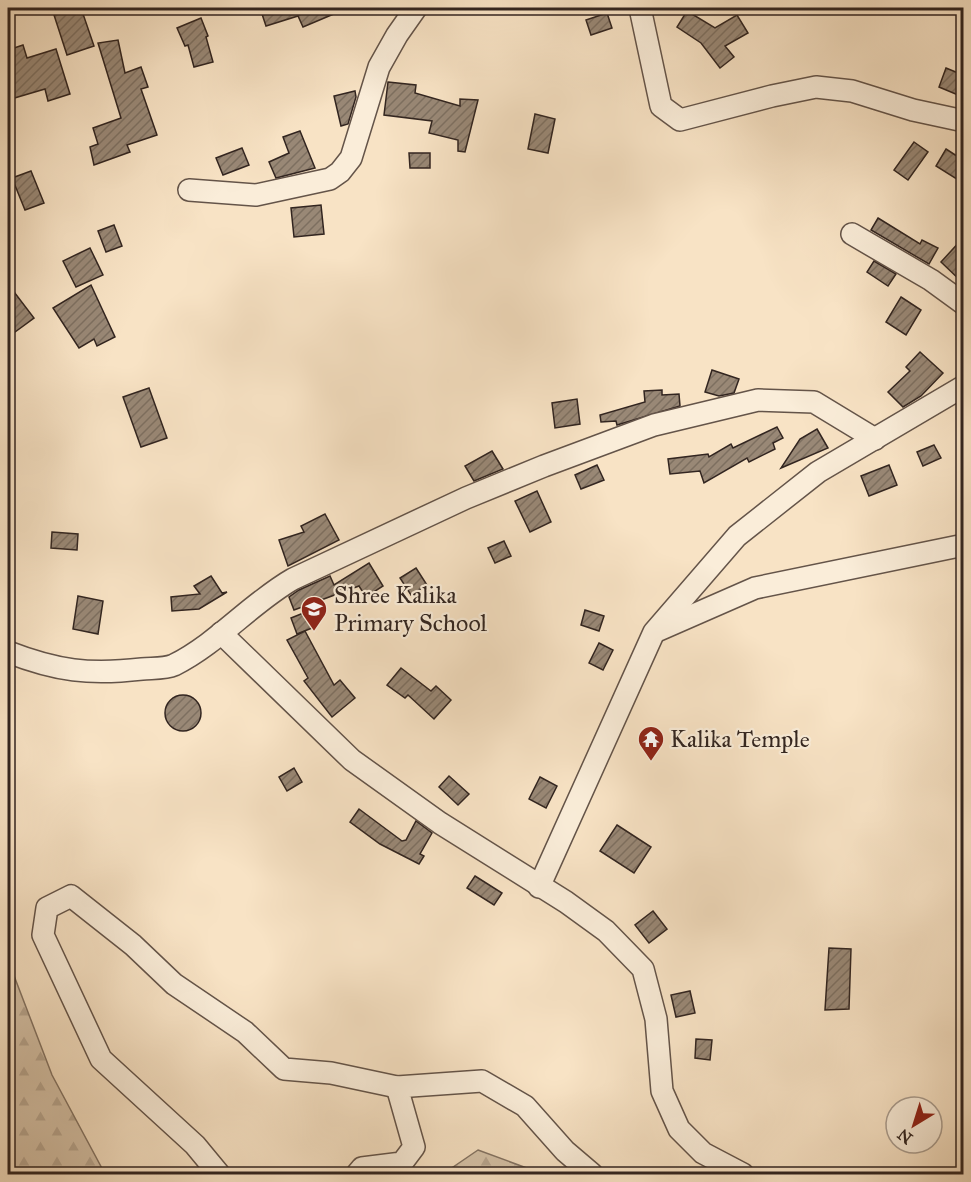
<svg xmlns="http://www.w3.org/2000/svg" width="971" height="1182" font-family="'IM FELL Great Primer',serif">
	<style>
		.forest { fill: url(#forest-firs); stroke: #847464; stroke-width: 1.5 }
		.building { fill: url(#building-hatch); stroke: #322520; stroke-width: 1.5 }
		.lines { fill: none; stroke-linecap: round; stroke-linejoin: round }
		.street-casing { stroke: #645449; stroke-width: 24 }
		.street { stroke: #faedd9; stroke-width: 21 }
		.labels { text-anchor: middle; stroke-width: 4.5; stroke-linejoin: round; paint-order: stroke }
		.poi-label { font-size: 24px; fill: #322520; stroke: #faedd9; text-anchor: start }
	</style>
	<defs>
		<pattern id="forest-firs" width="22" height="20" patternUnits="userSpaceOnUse" patternTransform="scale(1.5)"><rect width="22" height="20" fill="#d6c3a9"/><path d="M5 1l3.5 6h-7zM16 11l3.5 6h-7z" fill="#b8a791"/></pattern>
		<pattern id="building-hatch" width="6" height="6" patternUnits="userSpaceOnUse" patternTransform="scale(1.5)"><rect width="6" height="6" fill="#998876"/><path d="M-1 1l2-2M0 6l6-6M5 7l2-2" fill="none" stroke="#7d6f60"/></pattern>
	</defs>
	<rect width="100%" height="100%" fill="#f8e3c5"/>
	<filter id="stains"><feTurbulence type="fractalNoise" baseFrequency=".00333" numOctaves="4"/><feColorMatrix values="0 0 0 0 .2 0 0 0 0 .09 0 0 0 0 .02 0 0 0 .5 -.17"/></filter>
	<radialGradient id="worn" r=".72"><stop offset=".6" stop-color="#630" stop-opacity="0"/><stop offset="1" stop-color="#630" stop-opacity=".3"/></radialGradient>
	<g class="forest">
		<polygon points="8,960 52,1075 105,1174 8,1174"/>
		<polygon points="478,1150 543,1174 443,1174"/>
	</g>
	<g class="building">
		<polygon points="75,8 81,8 94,46 67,55 54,15"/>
		<polygon points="260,8 348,8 303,27 298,16 266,26"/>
		<polygon points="687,11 715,28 737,15 748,33 725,46 734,57 720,68 701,43 677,27"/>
		<polygon points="607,13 612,28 591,35 586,20"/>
		<polygon points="201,18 208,36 206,37 213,62 194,67 188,45 185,46 177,28"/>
		<polygon points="118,40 125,73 141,67 148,87 141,89 157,135 127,145 130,152 94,165 90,147 98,144 93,128 121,118 98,43"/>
		<polygon points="23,45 27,58 56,49 70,94 48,101 45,89 11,99 8,87 8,50"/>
		<polygon points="946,68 963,75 958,95 939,87"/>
		<polygon points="388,82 416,85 415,93 460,106 460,99 478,100 465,152 458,151 458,140 429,133 432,121 384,115"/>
		<polygon points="355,91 356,97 348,124 341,126 334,96"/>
		<polygon points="535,114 555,119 548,153 528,149"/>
		<polygon points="300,131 315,168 276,178 269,162 289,153 283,137"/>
		<polygon points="914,142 928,152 908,180 894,170"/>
		<polygon points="242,148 249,165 223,175 216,158"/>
		<polygon points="946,149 963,160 963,183 936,166"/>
		<polygon points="409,153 430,153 430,168 410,168"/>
		<polygon points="31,171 44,203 25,210 12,178"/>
		<polygon points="321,205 324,234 294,237 291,208"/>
		<polygon points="878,218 920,244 922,240 938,248 929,264 871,230"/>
		<polygon points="114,225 122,246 106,252 98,231"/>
		<polygon points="963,238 963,283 941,262"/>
		<polygon points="90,248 103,275 76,287 63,261"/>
		<polygon points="874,261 896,274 888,286 867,272"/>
		<polygon points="8,284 34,318 15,332 8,322"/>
		<polygon points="91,285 115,337 97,346 94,339 79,348 53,308"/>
		<polygon points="901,297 921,310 906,335 886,322"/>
		<polygon points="920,352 943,373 921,396 903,407 888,392 910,371 906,367"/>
		<polygon points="712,370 739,379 734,393 719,396 705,392"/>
		<polygon points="149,388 167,438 141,447 123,397"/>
		<polygon points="662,390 662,395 679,394 680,406 617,425 616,421 601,422 600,415 645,402 644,391"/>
		<polygon points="577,399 580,424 555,428 552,403"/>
		<polygon points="777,427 783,438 773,443 775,449 749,462 747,458 704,483 700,471 670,474 668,459 708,454 709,457 731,444 733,448"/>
		<polygon points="817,429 828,448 781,468 800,439"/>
		<polygon points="934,445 941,458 923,466 917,452"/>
		<polygon points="492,451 503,469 474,481 465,466"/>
		<polygon points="597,465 604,480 581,489 575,475"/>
		<polygon points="889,465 897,485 869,496 861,476"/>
		<polygon points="537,491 551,522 530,532 515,501"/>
		<polygon points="325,514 339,540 288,566 279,540 304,532 301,526"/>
		<polygon points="52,532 78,534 77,550 51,548"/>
		<polygon points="504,541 511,556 495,563 488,548"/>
		<polygon points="369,563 383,586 366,597 359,586 294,610 289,597 299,590 330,576 334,585"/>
		<polygon points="416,568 427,585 411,595 400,578"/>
		<polygon points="211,576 222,593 227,592 199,609 172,611 171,597 200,594 194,586"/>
		<polygon points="78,596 103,601 98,634 73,629"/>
		<polygon points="585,610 604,616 599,631 581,625"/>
		<polygon points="306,612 312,628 297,634 291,618"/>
		<polygon points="305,631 334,685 340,680 355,698 332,717 304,681 308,678 287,640"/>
		<polygon points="599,643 613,650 603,670 589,663"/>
		<polygon points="401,668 431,691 436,686 451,700 434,719 408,695 405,698 387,685"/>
		<circle cx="183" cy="713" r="18"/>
		<polygon points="294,768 302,782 287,791 279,777"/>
		<polygon points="449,776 469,794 458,805 439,787"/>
		<polygon points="540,777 557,786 546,808 529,799"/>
		<polygon points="359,809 402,841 406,840 416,821 432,833 420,854 424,856 419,864 380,844 350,822"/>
		<polygon points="617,825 651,847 634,873 600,851"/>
		<polygon points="475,876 502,893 494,905 467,888"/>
		<polygon points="653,911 667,929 649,943 635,925"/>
		<polygon points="829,948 851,949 849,1009 825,1010"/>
		<polygon points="690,991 695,1013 676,1017 671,995"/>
		<polygon points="696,1039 712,1040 710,1060 695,1058"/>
	</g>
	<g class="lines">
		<g class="street-casing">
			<g id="street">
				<polyline points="640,8 661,106 680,120 772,96 816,87 852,91 913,110 964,121"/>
				<polyline points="189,190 256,195 330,179 340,172 351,158 379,67 397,35 416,8"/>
				<polyline points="852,234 931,280 964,304"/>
				<polyline points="659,630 755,588 964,545"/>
				<polyline points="221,633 352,760 440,823 566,902 606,931 643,969 656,1019 662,1091 679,1129 703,1153 743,1174"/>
				<path d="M8,652C57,671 89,675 142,669C152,668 165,669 174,665C218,643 251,603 293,579L466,498L544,466L654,425L758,400L814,402L875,439"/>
				<polyline points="539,887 654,632 737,536 818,472 964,386"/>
				<polyline points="219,1174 195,1145 101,1059 43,935 47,908 71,896 133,945 174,984 245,1032 284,1069 331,1073 397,1087"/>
				<polyline points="357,1174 362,1168 402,1163 414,1147 397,1087 482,1081 525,1106 565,1151 592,1174"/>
			</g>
		</g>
		<use href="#street" class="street"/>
	</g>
	<defs>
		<g id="school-pin" transform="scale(1.35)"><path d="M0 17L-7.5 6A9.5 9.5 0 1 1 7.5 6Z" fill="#8f2418" stroke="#faedd9"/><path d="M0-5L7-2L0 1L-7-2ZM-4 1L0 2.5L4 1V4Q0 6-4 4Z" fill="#fff"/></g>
		<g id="temple-pin" transform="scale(1.35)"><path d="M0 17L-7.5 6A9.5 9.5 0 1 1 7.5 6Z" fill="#8f2418" stroke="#faedd9"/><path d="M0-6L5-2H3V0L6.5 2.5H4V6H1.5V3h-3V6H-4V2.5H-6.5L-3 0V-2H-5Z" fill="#fff"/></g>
	</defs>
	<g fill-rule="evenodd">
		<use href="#school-pin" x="314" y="609"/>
		<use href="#temple-pin" x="651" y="739"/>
	</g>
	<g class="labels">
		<g class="poi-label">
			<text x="334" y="603">Shree Kalika<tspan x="334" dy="28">Primary School</tspan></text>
			<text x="670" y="747">Kalika Temple</text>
		</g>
	</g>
	<rect width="971" height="1182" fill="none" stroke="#f8e3c5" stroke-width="30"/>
	<rect x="9" y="9" width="953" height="1164" fill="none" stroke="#322520" stroke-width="3"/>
	<rect x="15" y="15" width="941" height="1152" fill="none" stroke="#322520" stroke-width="1.5"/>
	<g transform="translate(914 1125) rotate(218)"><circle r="28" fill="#faedd9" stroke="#aa9d8f" stroke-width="1.5"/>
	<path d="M0-4.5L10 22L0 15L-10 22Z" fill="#8f2418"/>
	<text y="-9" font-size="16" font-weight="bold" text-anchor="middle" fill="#322520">N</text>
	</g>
	<rect width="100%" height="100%" filter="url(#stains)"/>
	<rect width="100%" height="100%" fill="url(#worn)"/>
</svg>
